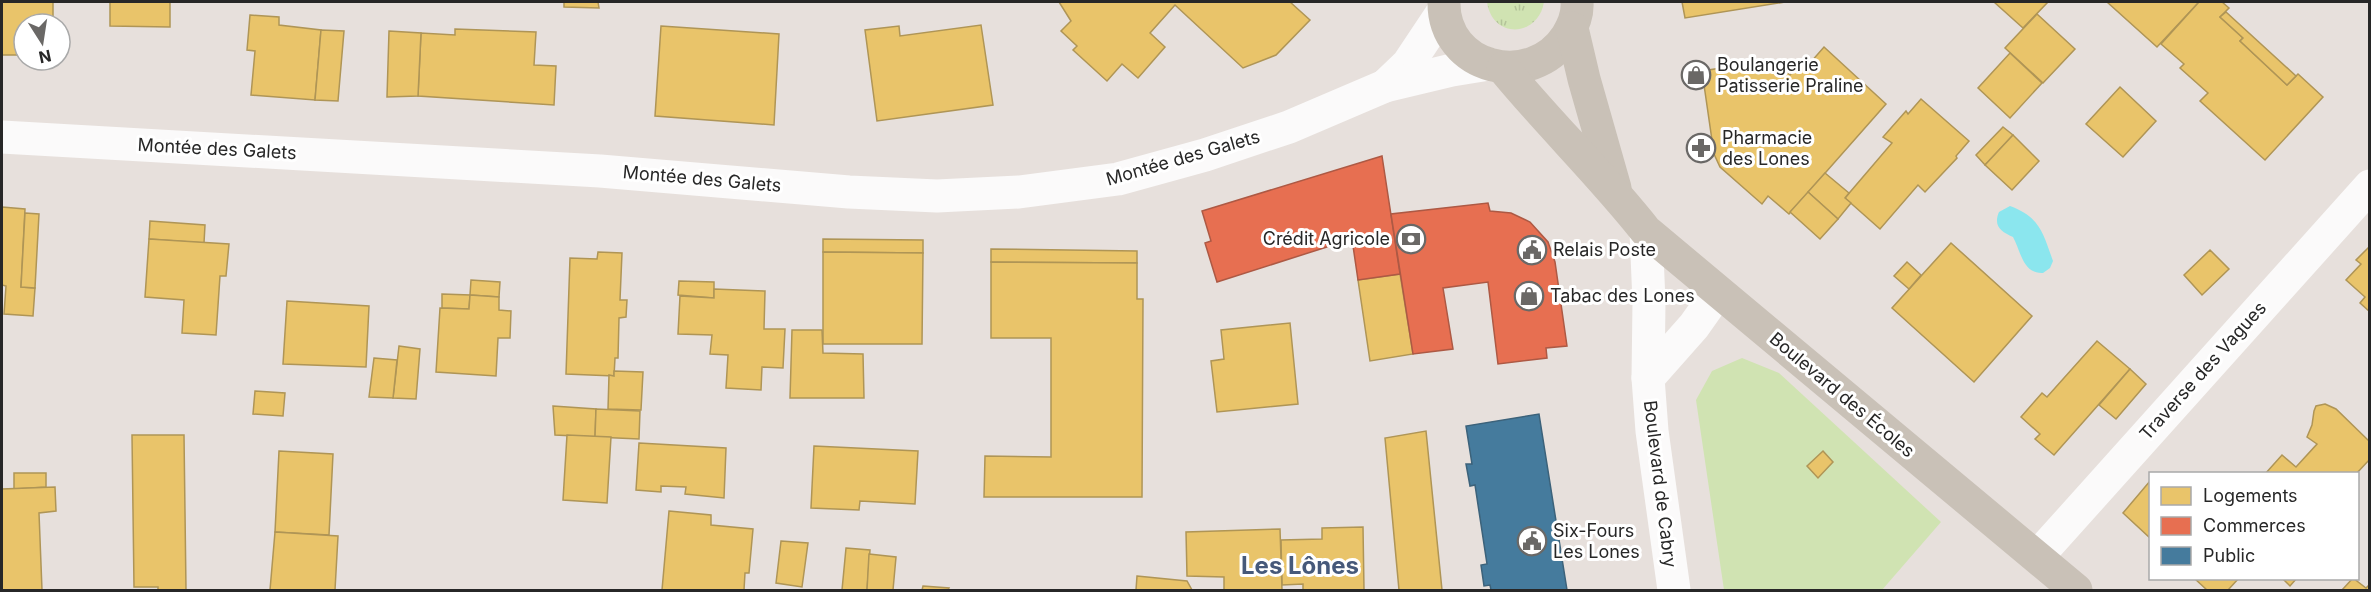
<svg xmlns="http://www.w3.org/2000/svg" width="2371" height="592" font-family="Inter,sans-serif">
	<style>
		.grass { fill: url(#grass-tufts) }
		.park { fill: #d0e3b2 }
		.water { fill: #8be6ee }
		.homes { fill: #e9c46a; stroke: #af9556; stroke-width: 1.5 }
		.shops { fill: #e76f51; stroke: #ad5944; stroke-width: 1.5 }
		.public { fill: #457b9d; stroke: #3c627a; stroke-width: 1.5 }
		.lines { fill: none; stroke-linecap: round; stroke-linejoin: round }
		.minor { stroke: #fbfafa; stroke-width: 33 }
		.major { stroke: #c9c1b7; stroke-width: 33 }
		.labels { text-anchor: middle; stroke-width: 6; stroke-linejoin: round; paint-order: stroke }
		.poi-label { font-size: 18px; fill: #272727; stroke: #fff; text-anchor: start }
		.street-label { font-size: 18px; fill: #272727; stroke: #fff }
		.district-label { font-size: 24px; font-weight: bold; fill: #46597a; stroke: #fff }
	</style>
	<defs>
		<pattern id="grass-tufts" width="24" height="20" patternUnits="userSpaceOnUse" patternTransform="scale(1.5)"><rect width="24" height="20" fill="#d0e3b2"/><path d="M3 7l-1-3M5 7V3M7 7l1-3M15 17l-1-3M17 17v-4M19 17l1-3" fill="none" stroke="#b3c399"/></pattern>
	</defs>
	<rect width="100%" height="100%" fill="#e7e0dc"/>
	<path class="grass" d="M1487,2H1544C1538,38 1492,39 1487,2Z"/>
	<polygon class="park" points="1742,358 1779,373 1941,522 1882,590 1724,590 1696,400 1712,371"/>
	<path class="water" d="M2010,206C2040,217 2043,233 2053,261L2050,268L2043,273C2023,274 2021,252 2013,237C2001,232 1993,226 1999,212Z"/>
	<g class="homes">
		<polygon points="2,2 53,2 53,24 24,24 24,55 2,55"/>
		<polygon points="110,2 170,2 170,27 110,26"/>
		<polygon points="564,2 598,2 599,8 564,7"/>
		<polygon points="1059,2 1290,2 1310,20 1276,55 1243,68 1175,5 1150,33 1165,47 1138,78 1122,64 1107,81 1073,50 1077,46 1061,31 1071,21"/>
		<polygon points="1682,2 1785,2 1685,18"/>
		<polygon points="1994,2 2048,2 2023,28"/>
		<polygon points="2107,2 2199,2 2157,47"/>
		<polygon points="2199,2 2222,2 2229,8 2220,17 2243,38 2240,41 2287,85 2298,74 2323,97 2265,160 2200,101 2208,93 2180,68 2184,64 2161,44"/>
		<polygon points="2226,12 2296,76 2287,85 2240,41 2243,38 2220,17"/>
		<polygon points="2037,14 2075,49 2043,83 2005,48"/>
		<polygon points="250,15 279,17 279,25 321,30 315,100 251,95 255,51 247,50"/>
		<polygon points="981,25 993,105 877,121 865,30 899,26 900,36"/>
		<polygon points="661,26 779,34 774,125 655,116"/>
		<polygon points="455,29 536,32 534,65 556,66 554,105 418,96 421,33 455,35"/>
		<polygon points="321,30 344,31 338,101 315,100"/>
		<polygon points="389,31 421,33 418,96 387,97"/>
		<polygon points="1824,47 1886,104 1789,214 1768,196 1762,204 1720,167 1714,154 1702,71 1774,60 1790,75 1804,59 1810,63"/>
		<polygon points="2010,53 2042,83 2010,118 1978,88"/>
		<polygon points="2120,87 2156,121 2123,157 2086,124"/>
		<polygon points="1921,99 1969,141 1956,156 1957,158 1925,192 1918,185 1880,229 1845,198 1892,143 1883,137 1906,111 1908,114"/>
		<polygon points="2003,127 2013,135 1985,165 1976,155"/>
		<polygon points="2013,135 2039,161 2012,190 1985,165"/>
		<polygon points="1825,173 1849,193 1845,198 1851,203 1838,219 1808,192"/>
		<polygon points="1808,192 1838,219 1820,239 1790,212"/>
		<polygon points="2,207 25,209 21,287 35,288 33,316 4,314 6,286 2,285"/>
		<polygon points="25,213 39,214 35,288 21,287"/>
		<polygon points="150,221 205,225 204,243 149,239"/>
		<polygon points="149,239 229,244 226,276 220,276 216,335 182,333 184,300 145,297"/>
		<polygon points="823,239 923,240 923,253 823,252"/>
		<polygon points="1951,243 2032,316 1974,382 1892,308"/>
		<polygon points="2370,246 2370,312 2360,303 2365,297 2346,280 2361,264 2356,260"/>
		<polygon points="991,249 1137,251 1137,263 991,262"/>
		<polygon points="2210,250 2229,269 2202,295 2184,275"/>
		<polygon points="598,252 622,253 620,300 627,300 626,317 619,318 618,358 615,358 614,376 566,374 570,258 597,259"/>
		<polygon points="823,252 923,253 922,344 823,344"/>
		<polygon points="991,262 1137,263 1137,299 1143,299 1142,497 984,497 985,456 1051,457 1051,338 991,338"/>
		<polygon points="1907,262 1921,275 1909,289 1894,276"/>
		<polygon points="1400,274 1413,354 1370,361 1358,280"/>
		<polygon points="471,280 500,282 499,297 470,295"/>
		<polygon points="679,281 714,282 714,298 678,295"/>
		<polygon points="714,289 765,291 764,329 785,329 783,368 762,367 761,390 726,388 728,355 710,354 712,335 678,334 680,296 714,298"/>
		<polygon points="442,294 470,295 469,309 442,308"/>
		<polygon points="470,295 499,297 499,310 511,311 510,338 498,338 496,376 436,372 440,308 469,309"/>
		<polygon points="287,301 369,306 366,367 283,364"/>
		<polygon points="1290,323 1298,404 1217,412 1211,361 1224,359 1221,330"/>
		<polygon points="792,330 822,330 823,353 863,354 864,398 790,398"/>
		<polygon points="2097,341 2130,369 2054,455 2035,439 2040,434 2021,417 2042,393 2047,397"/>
		<polygon points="399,346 420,349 416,399 393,398"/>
		<polygon points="374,358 397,360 393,398 369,397"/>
		<polygon points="2130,369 2146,384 2116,419 2099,405"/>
		<polygon points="614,371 643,372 641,410 608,409 609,375 614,376"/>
		<polygon points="255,391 285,393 283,416 253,414"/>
		<polygon points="2325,404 2336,409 2370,442 2370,459 2356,474 2265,474 2282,455 2296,467 2317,444 2307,437 2312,425 2314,411 2316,406"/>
		<polygon points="553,406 596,409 595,437 555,435"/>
		<polygon points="596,409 640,411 639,439 595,437"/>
		<polygon points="1426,431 1442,590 1399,590 1385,438"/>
		<polygon points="132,435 184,435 186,590 158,590 158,587 134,587"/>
		<polygon points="567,435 611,437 607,503 563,500"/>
		<polygon points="639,443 726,448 724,498 685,494 686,487 661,486 661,492 636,490"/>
		<polygon points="814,446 918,451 915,504 860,501 859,510 811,508"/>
		<polygon points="279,451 333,454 329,535 275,532"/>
		<polygon points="1823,451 1833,462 1818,478 1807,466"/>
		<polygon points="14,473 46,473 46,487 14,489"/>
		<polygon points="2150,481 2150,538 2123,513"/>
		<polygon points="55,487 56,511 39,513 42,590 2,590 2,489"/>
		<polygon points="669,511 711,515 711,525 753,529 749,573 745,573 744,590 662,590"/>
		<polygon points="1363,527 1364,590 1303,590 1303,584 1282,585 1281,540 1322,539 1322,528"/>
		<polygon points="1280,529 1282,590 1224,590 1224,577 1187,576 1186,532"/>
		<polygon points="275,532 338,536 335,590 270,590"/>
		<polygon points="781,541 808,543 802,587 776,583"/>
		<polygon points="846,548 870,550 867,590 842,590"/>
		<polygon points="869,554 896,557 893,590 867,590"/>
		<polygon points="1137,576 1187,581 1192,590 1136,590"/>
		<polygon points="2194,578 2239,578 2228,590 2207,590"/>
		<polygon points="2282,578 2297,578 2290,586"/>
		<polygon points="2353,578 2366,588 2370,584 2370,590 2342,590"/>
		<polygon points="923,586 949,588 948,590 922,590"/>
	</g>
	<g class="shops">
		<polygon points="1382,156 1400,274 1358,280 1352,239 1217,282 1205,243 1211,241 1202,211"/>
		<polygon points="1488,203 1490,211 1511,213 1530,222 1548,242 1555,262 1567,346 1546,348 1547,358 1498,364 1488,282 1443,288 1453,349 1413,354 1391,214"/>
	</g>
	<polygon class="public" points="1539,414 1567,590 1491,590 1490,585 1484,586 1481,565 1487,564 1475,485 1470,486 1466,464 1472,464 1466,426"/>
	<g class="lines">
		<g class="minor">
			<polyline points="1385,86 1408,64 1444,10"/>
			<polyline points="2,137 600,171 849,192 937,196 1019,192 1118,179 1205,155 1289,127 1385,86 1452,70 1489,64"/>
			<polyline points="1646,231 1649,302 1648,378 1652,431 1674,590"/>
			<polyline points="1648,378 1694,326 1718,292"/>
			<polyline points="2037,557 2370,186"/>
		</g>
		<g class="major">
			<path d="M1444,2C1443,69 1531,91 1567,36C1573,26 1578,14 1577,2"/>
			<polyline points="1572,28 1584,79 1615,188"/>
			<path d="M1503,68C1549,124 1601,174 1646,231L2076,590"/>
		</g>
	</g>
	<defs>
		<g id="shop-ring" transform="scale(1.5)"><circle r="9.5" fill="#fff" stroke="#6a6866" stroke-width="1.5"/><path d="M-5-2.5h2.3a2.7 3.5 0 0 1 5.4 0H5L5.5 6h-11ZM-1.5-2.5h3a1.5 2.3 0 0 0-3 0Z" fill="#6a6866"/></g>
		<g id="pharmacy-ring" transform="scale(1.5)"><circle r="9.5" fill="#fff" stroke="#6a6866" stroke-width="1.5"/><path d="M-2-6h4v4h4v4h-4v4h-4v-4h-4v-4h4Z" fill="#6a6866"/></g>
		<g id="bank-ring" transform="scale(1.5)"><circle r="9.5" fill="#fff" stroke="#6a6866" stroke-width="1.5"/><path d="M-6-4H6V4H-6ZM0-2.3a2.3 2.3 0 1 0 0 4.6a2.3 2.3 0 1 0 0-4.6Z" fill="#6a6866"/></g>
		<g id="civic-ring" transform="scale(1.5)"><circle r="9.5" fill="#fff" stroke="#6a6866" stroke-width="1.5"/><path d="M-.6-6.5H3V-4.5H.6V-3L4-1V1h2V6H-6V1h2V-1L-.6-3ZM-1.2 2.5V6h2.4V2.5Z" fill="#6a6866"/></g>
	</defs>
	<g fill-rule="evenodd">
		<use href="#shop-ring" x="1696" y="75"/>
		<use href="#pharmacy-ring" x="1701" y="148"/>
		<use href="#bank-ring" x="1411" y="239"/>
		<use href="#civic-ring" x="1532" y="250"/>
		<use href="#shop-ring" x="1529" y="296"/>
		<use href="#civic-ring" x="1532" y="541"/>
	</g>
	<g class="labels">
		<g class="poi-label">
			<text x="1717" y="71">Boulangerie<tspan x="1717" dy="21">Patisserie Praline</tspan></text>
			<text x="1722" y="144">Pharmacie<tspan x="1722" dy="21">des Lones</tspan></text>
			<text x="1390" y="245" text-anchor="end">Crédit Agricole</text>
			<text x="1553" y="256">Relais Poste</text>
			<text x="1550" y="302">Tabac des Lones</text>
			<text x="1553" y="537">Six-Fours<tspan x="1553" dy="21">Les Lones</tspan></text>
		</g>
		<g class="street-label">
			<text transform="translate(217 149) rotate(3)" y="6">Montée des Galets</text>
			<text transform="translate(1183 158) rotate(-16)" y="6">Montée des Galets</text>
			<text transform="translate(702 179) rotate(5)" y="6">Montée des Galets</text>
			<text transform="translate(2203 371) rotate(-48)" y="6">Traverse des Vagues</text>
			<text transform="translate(1842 395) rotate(40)" y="6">Boulevard des Écoles</text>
			<text transform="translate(1660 484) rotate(83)" y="6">Boulevard de Cabry</text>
		</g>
		<g class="district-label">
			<text x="1300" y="574">Les Lônes</text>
		</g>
	</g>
	<rect width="2371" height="592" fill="none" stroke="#272727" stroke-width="6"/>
	<rect x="2149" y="472" width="210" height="108" fill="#ffffff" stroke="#a9a9a9" stroke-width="1.5"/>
	<rect x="2161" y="487" width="30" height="18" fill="#e9c46a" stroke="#a9a9a9" stroke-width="1.5"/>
	<text x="2203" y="502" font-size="18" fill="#272727">Logements</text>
	<rect x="2161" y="517" width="30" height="18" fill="#e76f51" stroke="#a9a9a9" stroke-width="1.5"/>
	<text x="2203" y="532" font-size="18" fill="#272727">Commerces</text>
	<rect x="2161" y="547" width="30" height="18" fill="#457b9d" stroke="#a9a9a9" stroke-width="1.5"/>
	<text x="2203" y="562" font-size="18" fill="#272727">Public</text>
	<g transform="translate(42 42) rotate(168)"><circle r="28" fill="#ffffff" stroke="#a9a9a9" stroke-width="1.5"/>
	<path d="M0-4.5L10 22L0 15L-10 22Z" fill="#6a6866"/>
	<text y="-9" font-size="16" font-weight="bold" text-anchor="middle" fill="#272727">N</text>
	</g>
</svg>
